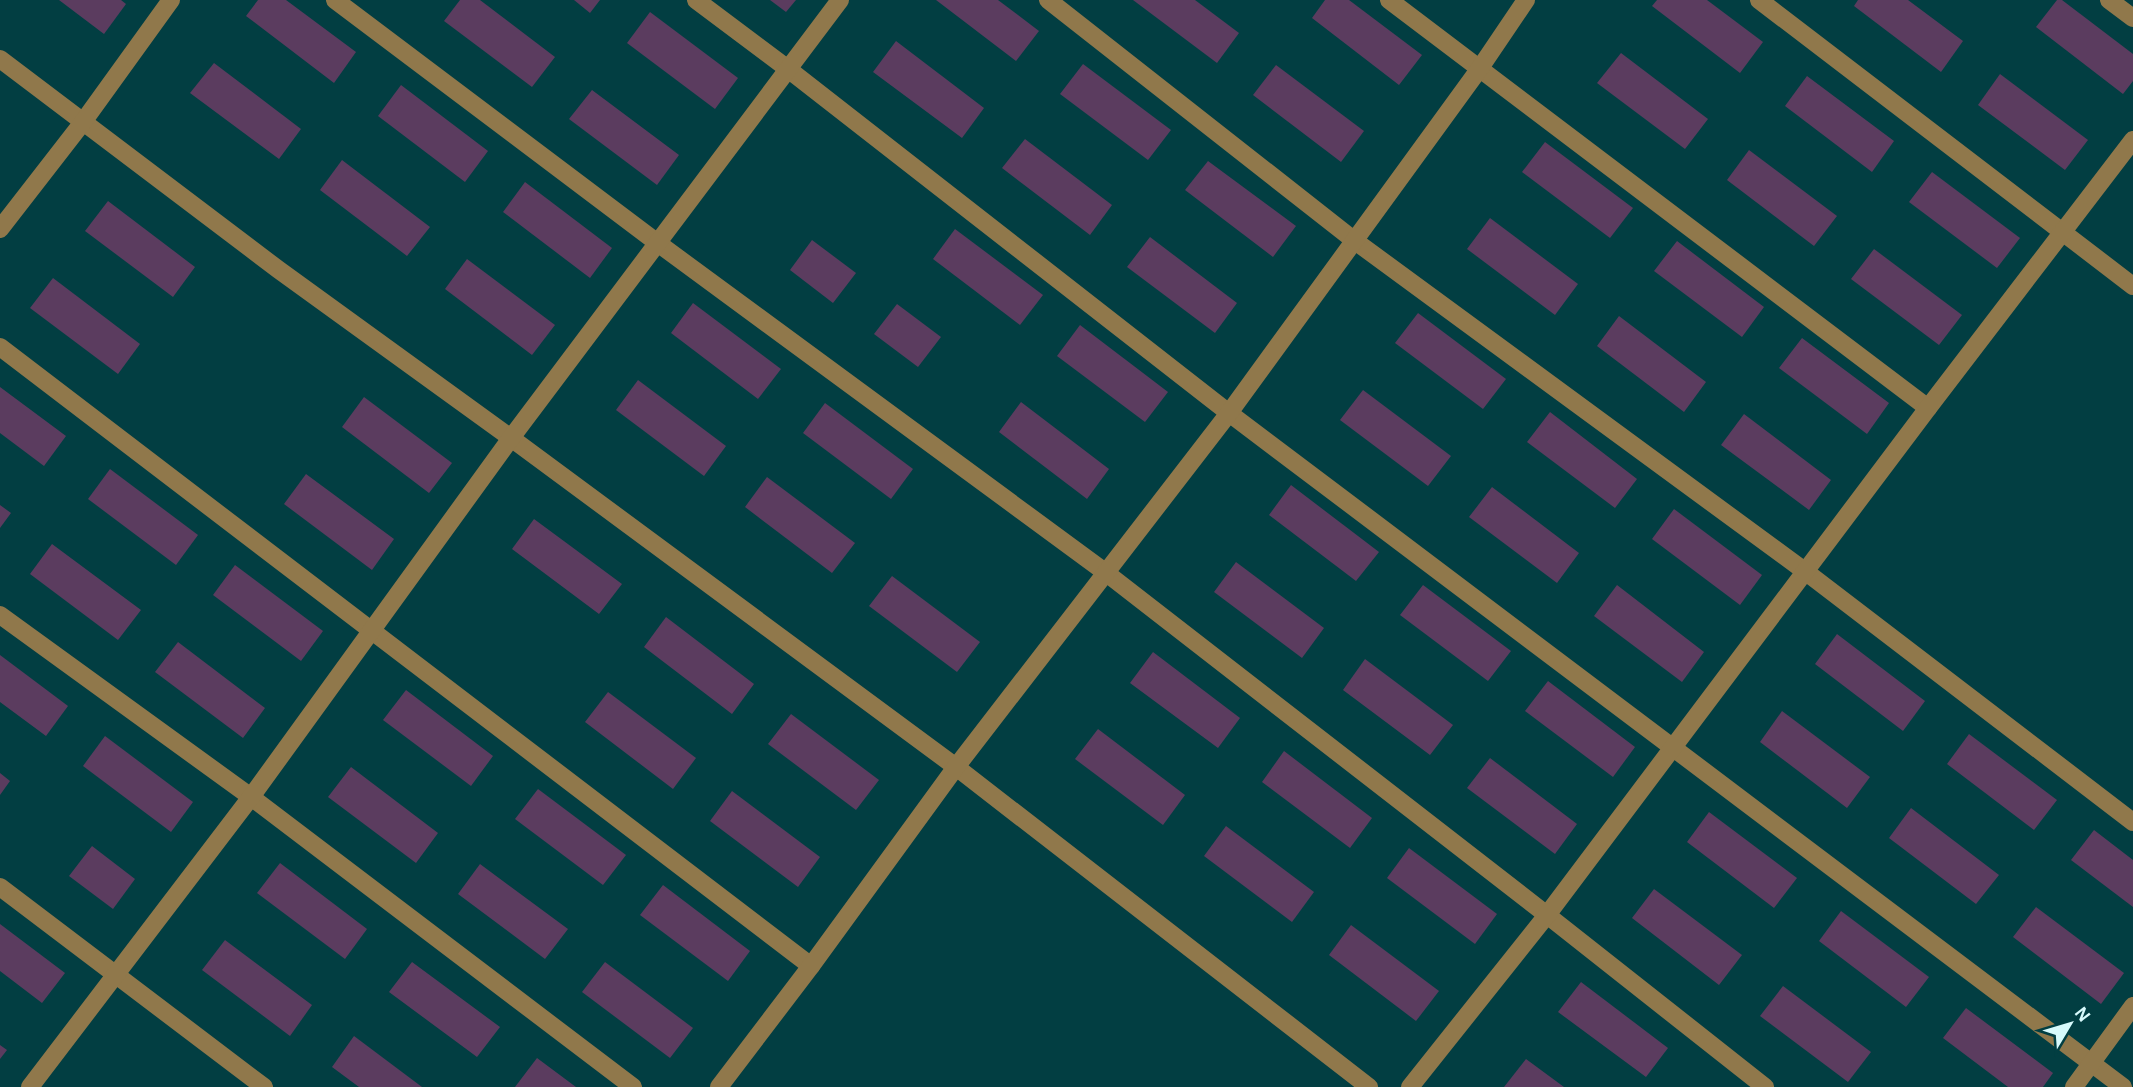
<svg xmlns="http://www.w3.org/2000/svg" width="2133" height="1087" font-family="'Alegreya Sans',sans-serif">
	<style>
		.building { fill: #5b3c5f }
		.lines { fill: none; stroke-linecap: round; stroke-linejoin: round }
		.minor { stroke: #90784b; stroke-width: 18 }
	</style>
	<rect width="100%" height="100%" fill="#023e42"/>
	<g class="building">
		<polygon points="59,0 121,0 126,4 104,34"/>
		<polygon points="258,0 286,0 356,52 334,83 246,16"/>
		<polygon points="460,0 480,0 555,57 532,87 444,21"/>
		<polygon points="574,0 600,0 590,13"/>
		<polygon points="770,0 796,0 786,12"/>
		<polygon points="936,0 998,0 1039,31 1016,61"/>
		<polygon points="1133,0 1195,0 1239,33 1217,63"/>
		<polygon points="1325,0 1349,0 1422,55 1399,85 1312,18"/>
		<polygon points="1657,0 1707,0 1763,42 1740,73 1652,6"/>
		<polygon points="1858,0 1908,0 1963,41 1941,72 1854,6"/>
		<polygon points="2057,0 2062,0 2133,54 2133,81 2123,94 2036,27"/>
		<polygon points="650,12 738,78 715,109 627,43"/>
		<polygon points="896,41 984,108 962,138 873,72"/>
		<polygon points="1621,53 1708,119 1685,149 1597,83"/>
		<polygon points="214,63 301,129 279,159 190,93"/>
		<polygon points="1083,64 1171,130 1148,160 1060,94"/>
		<polygon points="1276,65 1364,131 1341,162 1253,95"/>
		<polygon points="2000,74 2088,140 2065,170 1978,105"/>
		<polygon points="1807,76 1894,141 1872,172 1785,106"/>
		<polygon points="401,85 488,151 465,182 378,116"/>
		<polygon points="592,90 679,155 657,185 569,119"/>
		<polygon points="1025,139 1112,205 1090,235 1002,168"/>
		<polygon points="1545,142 1633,208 1610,238 1522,172"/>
		<polygon points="1749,150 1837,216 1814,246 1727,180"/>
		<polygon points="342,160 430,227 407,256 320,190"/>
		<polygon points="1208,161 1296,226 1273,257 1185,190"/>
		<polygon points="1932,172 2020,238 1997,268 1909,202"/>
		<polygon points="525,182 612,248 590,278 503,212"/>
		<polygon points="108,201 195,267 173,297 85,231"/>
		<polygon points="1490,218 1578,284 1555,315 1467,249"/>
		<polygon points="955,229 1043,295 1020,325 933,259"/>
		<polygon points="1150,237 1237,303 1215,333 1127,267"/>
		<polygon points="812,240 856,273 833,303 790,270"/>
		<polygon points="1677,241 1764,307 1742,337 1654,271"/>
		<polygon points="1874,249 1962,315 1939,345 1851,279"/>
		<polygon points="467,259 555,325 532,355 445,289"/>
		<polygon points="53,278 140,344 118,374 30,308"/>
		<polygon points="693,303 781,369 758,399 671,333"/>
		<polygon points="897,304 941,337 918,367 874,334"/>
		<polygon points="1418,313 1506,379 1483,409 1395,343"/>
		<polygon points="1619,316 1706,382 1684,412 1597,346"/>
		<polygon points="1080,325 1168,392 1145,422 1057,356"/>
		<polygon points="1802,338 1889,403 1867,434 1779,368"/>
		<polygon points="638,380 726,446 704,476 616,410"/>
		<polygon points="0,387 66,436 44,466 0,433"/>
		<polygon points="1363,390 1451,456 1428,486 1340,420"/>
		<polygon points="364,397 452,463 429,493 342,427"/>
		<polygon points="1021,402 1109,469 1087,499 999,432"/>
		<polygon points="825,403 913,469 891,499 803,433"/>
		<polygon points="1550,412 1637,479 1615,508 1527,442"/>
		<polygon points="1744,414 1831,480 1809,510 1721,445"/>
		<polygon points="110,469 198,535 176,565 88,499"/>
		<polygon points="306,474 394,539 372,570 284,504"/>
		<polygon points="767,477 855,543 832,573 745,507"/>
		<polygon points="1291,485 1379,552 1356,581 1269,515"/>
		<polygon points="1492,487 1579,553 1557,583 1469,517"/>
		<polygon points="0,505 11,513 0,528"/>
		<polygon points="1674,509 1762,575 1740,605 1652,539"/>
		<polygon points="534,519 622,584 599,614 512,549"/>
		<polygon points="52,544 141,610 118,640 30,574"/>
		<polygon points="1236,562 1324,628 1302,658 1214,592"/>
		<polygon points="235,565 323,631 301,661 213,595"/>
		<polygon points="892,576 980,642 957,672 869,606"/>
		<polygon points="1423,585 1511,651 1488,681 1400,615"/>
		<polygon points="1617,585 1704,652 1682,682 1594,616"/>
		<polygon points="666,617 754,684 732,714 644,647"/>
		<polygon points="1837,634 1925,701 1903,731 1815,664"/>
		<polygon points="178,642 265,708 243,738 155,672"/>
		<polygon points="1153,652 1240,718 1218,748 1130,683"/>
		<polygon points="0,655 68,706 46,736 0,702"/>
		<polygon points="1365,659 1453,725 1430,755 1343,690"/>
		<polygon points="1548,681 1635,747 1613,777 1525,711"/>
		<polygon points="406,690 493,756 471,786 383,720"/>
		<polygon points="608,692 696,758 673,789 585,722"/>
		<polygon points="1782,711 1870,777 1847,808 1760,742"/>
		<polygon points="791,714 879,780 856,810 768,744"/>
		<polygon points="1098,729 1185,795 1163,825 1075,759"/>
		<polygon points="1969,734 2057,800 2034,830 1947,764"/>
		<polygon points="105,736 193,802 171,832 83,766"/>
		<polygon points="1284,751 1372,818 1350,848 1262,782"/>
		<polygon points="1490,758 1577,824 1555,854 1467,788"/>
		<polygon points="351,767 438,833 416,863 328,797"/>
		<polygon points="0,773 10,781 0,795"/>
		<polygon points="538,789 626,855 603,885 515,819"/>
		<polygon points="732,791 820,857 798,887 710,821"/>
		<polygon points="1911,808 1999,875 1976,904 1889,838"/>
		<polygon points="1709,812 1797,878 1774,908 1687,842"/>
		<polygon points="1226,826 1314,892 1292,922 1204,856"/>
		<polygon points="2094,830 2133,860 2133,907 2071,860"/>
		<polygon points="92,846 135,879 113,909 69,876"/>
		<polygon points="1409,848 1497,914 1475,944 1387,878"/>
		<polygon points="280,863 367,929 345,959 257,893"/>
		<polygon points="480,864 568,929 545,959 458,894"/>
		<polygon points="663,885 750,951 728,981 640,915"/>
		<polygon points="1654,889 1742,955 1719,985 1632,918"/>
		<polygon points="2036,907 2124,973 2101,1004 2013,937"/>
		<polygon points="1841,911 1929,977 1906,1007 1819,941"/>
		<polygon points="0,924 65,973 42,1003 0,971"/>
		<polygon points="1351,925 1439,991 1416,1021 1329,955"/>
		<polygon points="225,940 312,1005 290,1036 202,970"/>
		<polygon points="412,962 500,1027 477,1057 389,992"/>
		<polygon points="605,962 693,1028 670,1058 582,992"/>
		<polygon points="1581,982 1668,1048 1646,1077 1558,1012"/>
		<polygon points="1783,986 1871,1052 1848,1082 1760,1016"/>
		<polygon points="1966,1008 2053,1073 2043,1087 2008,1087 1943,1038"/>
		<polygon points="354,1036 422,1087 359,1087 332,1067"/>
		<polygon points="0,1045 7,1050 0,1059"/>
		<polygon points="537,1058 576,1087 515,1087"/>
		<polygon points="1526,1059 1564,1087 1504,1087"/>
	</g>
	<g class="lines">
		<g class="minor">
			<polyline points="335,0 659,244 1105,572 1547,915 1765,1087"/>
			<polyline points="696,0 788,69 1229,413 2123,1087"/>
			<polyline points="1048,0 1355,241 1806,572 2133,822"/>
			<polyline points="1389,0 1928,408"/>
			<polyline points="1759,0 2133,286"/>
			<polyline points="2109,0 2133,18"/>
			<polyline points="0,59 279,270 511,438 956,767 1369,1087"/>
			<polyline points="0,229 83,122 171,0"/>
			<polyline points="0,347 811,966"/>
			<polyline points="0,615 251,797 633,1087"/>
			<polyline points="0,887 264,1087"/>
			<polyline points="30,1087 251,797 511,438 840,0"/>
			<polyline points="719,1087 811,966 956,767 1229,413 1480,68 1526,0"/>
			<polyline points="1410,1087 1547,915 1928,408 2133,140"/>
			<polyline points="2074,1087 2133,1006"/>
		</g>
	</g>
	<g transform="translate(2070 1024) rotate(52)" stroke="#023e42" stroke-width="5" paint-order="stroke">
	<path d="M0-5L12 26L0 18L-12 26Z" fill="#d8fafc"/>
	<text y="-10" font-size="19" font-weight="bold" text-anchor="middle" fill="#d8fafc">N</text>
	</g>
</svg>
